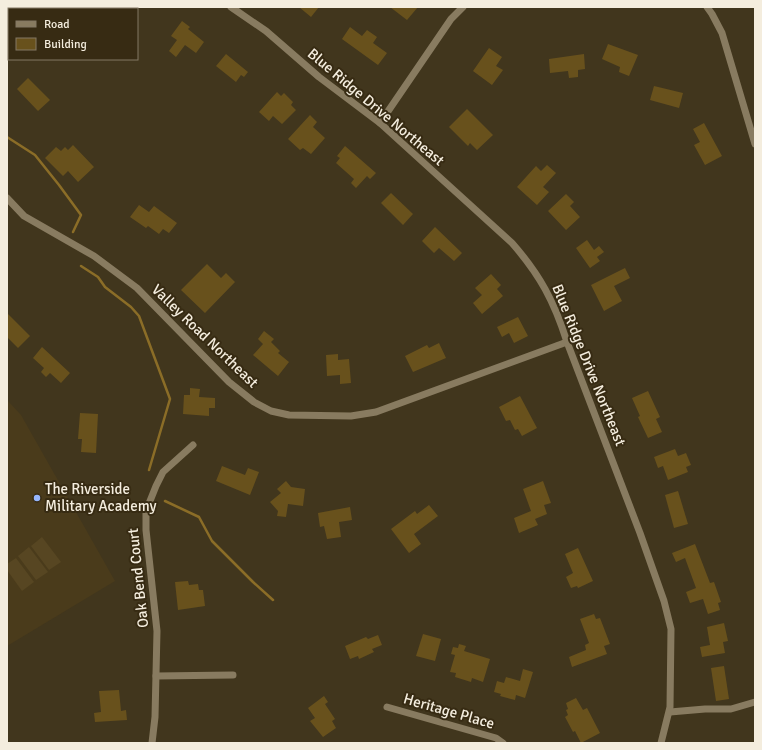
<svg xmlns="http://www.w3.org/2000/svg" width="762" height="750" font-family="Signika,sans-serif">
	<style>
		.built { fill: #4a3b1b }
		.green { fill: #574622 }
		.lines { fill: none; stroke-linecap: round; stroke-linejoin: round }
		.stream { stroke: #8b6d27; stroke-width: 2.5 }
		.building { fill: #68511c }
		.minor { stroke: #887b60; stroke-width: 7 }
		.poi-dot { fill: #96b6fd; stroke: #372b13; stroke-width: 1.5 }
		.labels { text-anchor: middle; stroke-width: 4; stroke-linejoin: round; paint-order: stroke }
		.street-label { font-size: 15px; fill: #f4edde; stroke: #372b13 }
		.poi-label { font-size: 15px; fill: #f4edde; stroke: #372b13; text-anchor: start }
	</style>
	<rect width="100%" height="100%" fill="#41361d"/>
	<polygon class="built" points="7,400 21,415 115,581 7,646"/>
	<g class="green">
		<polygon points="42,537 61,562 49,570 31,546"/>
		<polygon points="29,547 48,572 36,580 18,556"/>
		<polygon points="16,558 34,582 22,591 7,570 7,564"/>
	</g>
	<g class="lines">
		<g class="stream">
			<polyline points="7,137 35,155 59,185 81,215 73,232"/>
			<polyline points="81,266 98,277 105,287 131,307 139,316 170,399 149,470"/>
			<polyline points="165,501 199,517 212,541 253,582 273,600"/>
		</g>
	</g>
	<g class="building">
		<polygon points="299,7 319,7 311,17"/>
		<polygon points="390,7 418,7 407,20"/>
		<polygon points="182,21 190,27 188,29 204,42 196,53 185,45 176,57 169,51 177,40 171,36"/>
		<polygon points="350,27 362,36 367,30 377,37 373,43 387,53 378,65 342,39"/>
		<polygon points="608,44 638,55 629,76 619,72 620,67 602,59"/>
		<polygon points="489,48 502,57 496,66 503,70 492,85 473,71"/>
		<polygon points="226,54 248,72 244,77 241,75 236,82 216,66"/>
		<polygon points="584,54 585,69 578,70 578,77 569,78 568,71 550,73 549,59"/>
		<polygon points="28,78 50,100 38,111 17,89"/>
		<polygon points="654,86 683,93 679,108 650,100"/>
		<polygon points="277,92 281,96 284,93 293,102 291,105 296,110 282,124 273,116 269,121 259,112"/>
		<polygon points="467,109 493,135 477,150 470,143 468,146 449,127"/>
		<polygon points="310,115 317,122 313,127 325,138 311,154 303,148 300,150 288,139"/>
		<polygon points="704,123 722,156 705,165 694,145 700,142 693,129"/>
		<polygon points="73,145 94,167 78,182 68,171 63,176 45,158 56,147 61,151 65,147 68,150"/>
		<polygon points="345,146 376,173 370,179 367,176 356,188 351,183 354,179 336,163 340,158 337,156"/>
		<polygon points="547,165 556,173 543,187 549,192 537,205 517,187 536,166 541,171"/>
		<polygon points="391,193 413,214 403,225 381,203"/>
		<polygon points="566,194 574,202 570,206 580,217 566,230 548,211"/>
		<polygon points="139,205 149,212 154,206 177,223 169,233 163,229 159,234 148,226 146,228 130,217"/>
		<polygon points="435,227 462,253 454,261 439,248 434,253 422,241"/>
		<polygon points="587,240 594,250 599,246 604,252 597,257 600,261 590,268 576,248"/>
		<polygon points="207,264 221,278 226,273 235,282 205,313 181,290"/>
		<polygon points="625,268 630,278 614,286 622,301 604,311 591,285"/>
		<polygon points="491,274 501,285 497,289 503,296 482,314 473,303 482,295 475,288"/>
		<polygon points="7,313 30,336 18,348 7,337"/>
		<polygon points="518,317 528,336 514,343 509,333 502,337 497,327"/>
		<polygon points="264,331 274,339 271,342 280,351 278,353 289,362 278,376 253,355 263,344 258,339"/>
		<polygon points="439,343 446,358 413,372 405,356 427,345 429,348"/>
		<polygon points="42,347 70,373 61,383 50,373 46,377 41,372 44,368 33,358"/>
		<polygon points="338,354 338,360 349,359 351,383 340,384 340,375 327,376 326,355"/>
		<polygon points="190,388 200,389 199,397 215,398 215,408 209,408 209,416 183,414 184,395 190,395"/>
		<polygon points="648,391 660,417 656,419 662,432 648,438 638,417 640,416 632,398"/>
		<polygon points="520,396 537,428 522,436 518,429 515,430 510,420 506,421 499,407"/>
		<polygon points="80,413 98,414 96,453 81,452 82,439 78,439"/>
		<polygon points="675,449 678,456 686,453 691,465 686,467 688,472 668,480 663,466 658,468 654,457"/>
		<polygon points="222,466 245,475 248,468 259,472 250,495 216,481"/>
		<polygon points="286,481 291,487 305,489 303,506 288,504 286,517 277,516 278,511 270,502 281,493 277,489"/>
		<polygon points="543,481 551,503 544,505 547,514 535,519 538,525 519,533 514,518 531,511 523,489"/>
		<polygon points="678,491 688,524 674,528 665,495"/>
		<polygon points="429,505 438,516 414,534 421,544 409,553 391,529 415,511 417,514"/>
		<polygon points="350,507 352,520 339,522 341,537 327,539 324,526 320,527 318,513"/>
		<polygon points="695,544 710,583 714,582 721,602 718,603 720,610 708,614 703,599 690,603 686,592 696,588 685,558 676,562 672,553"/>
		<polygon points="578,548 593,581 578,588 577,586 571,588 566,577 573,573 565,554"/>
		<polygon points="188,581 189,585 198,584 199,590 203,590 205,606 178,610 175,582"/>
		<polygon points="594,614 596,619 600,618 610,644 604,646 607,654 572,667 569,657 586,650 585,645 589,643 580,619"/>
		<polygon points="724,623 728,641 723,642 725,653 702,657 700,647 710,645 707,627"/>
		<polygon points="423,634 441,639 435,661 416,656"/>
		<polygon points="378,635 382,645 372,649 374,652 359,659 358,656 350,659 345,646 366,637 368,639"/>
		<polygon points="459,644 466,646 464,651 490,659 483,682 472,678 471,682 455,677 456,673 450,672 455,655 451,654 453,647 458,648"/>
		<polygon points="724,666 729,699 716,701 711,668"/>
		<polygon points="523,669 533,672 525,698 516,695 515,700 500,696 501,694 494,692 497,681 504,683 506,677 520,681"/>
		<polygon points="119,690 121,711 126,710 127,720 95,722 94,713 101,712 99,691"/>
		<polygon points="324,696 328,702 325,704 335,719 332,721 336,728 323,737 310,721 315,718 308,708"/>
		<polygon points="576,698 583,710 587,708 600,733 581,743 575,731 573,732 565,717 568,715 566,710 568,709 566,703"/>
	</g>
	<g class="lines">
		<g class="minor">
			<path d="M231,7L266,31L319,77L380,123L512,243C540,275 554,301 567,342L640,533L664,601L671,629L670,707L661,743"/>
			<polyline points="707,7 712,14 722,33 755,144"/>
			<polyline points="380,123 451,19 463,7"/>
			<polyline points="7,198 24,216 94,256 137,288 229,382 254,402 271,411 289,415 351,416 376,412 567,342"/>
			<polyline points="156,676 233,675"/>
			<polyline points="387,707 496,738 503,743"/>
			<polyline points="670,712 705,709 731,709 755,702"/>
			<polyline points="152,743 155,717 157,631 146,530 146,511 156,486 163,472 193,445"/>
		</g>
	</g>
	<circle class="poi-dot" cx="37" cy="498" r="4"/>
	<g class="labels">
		<g class="street-label">
			<text transform="translate(376 107) rotate(40)" y="5">Blue Ridge Drive Northeast</text>
			<text transform="translate(205 336) rotate(44)" y="5">Valley Road Northeast</text>
			<text transform="translate(589 365) rotate(68)" y="5">Blue Ridge Drive Northeast</text>
			<text transform="translate(138 578) rotate(-96)" y="5">Oak Bend Court</text>
			<text transform="translate(449 711) rotate(16)" y="5">Heritage Place</text>
		</g>
		<g class="poi-label">
			<text x="45" y="494">The Riverside<tspan x="45" dy="17">Military Academy</tspan></text>
		</g>
	</g>
	<rect width="762" height="750" fill="none" stroke="#f4edde" stroke-width="16"/>
	<rect x="8" y="8" width="130" height="52" fill="#372b13" stroke="#837964"/>
	<rect x="16" y="21" width="20" height="6" fill="#887b60" stroke="#837964"/>
	<text x="44" y="28" font-size="12" fill="#f4edde">Road</text>
	<rect x="16" y="38" width="20" height="12" fill="#68511c" stroke="#837964"/>
	<text x="44" y="48" font-size="12" fill="#f4edde">Building</text>
</svg>
